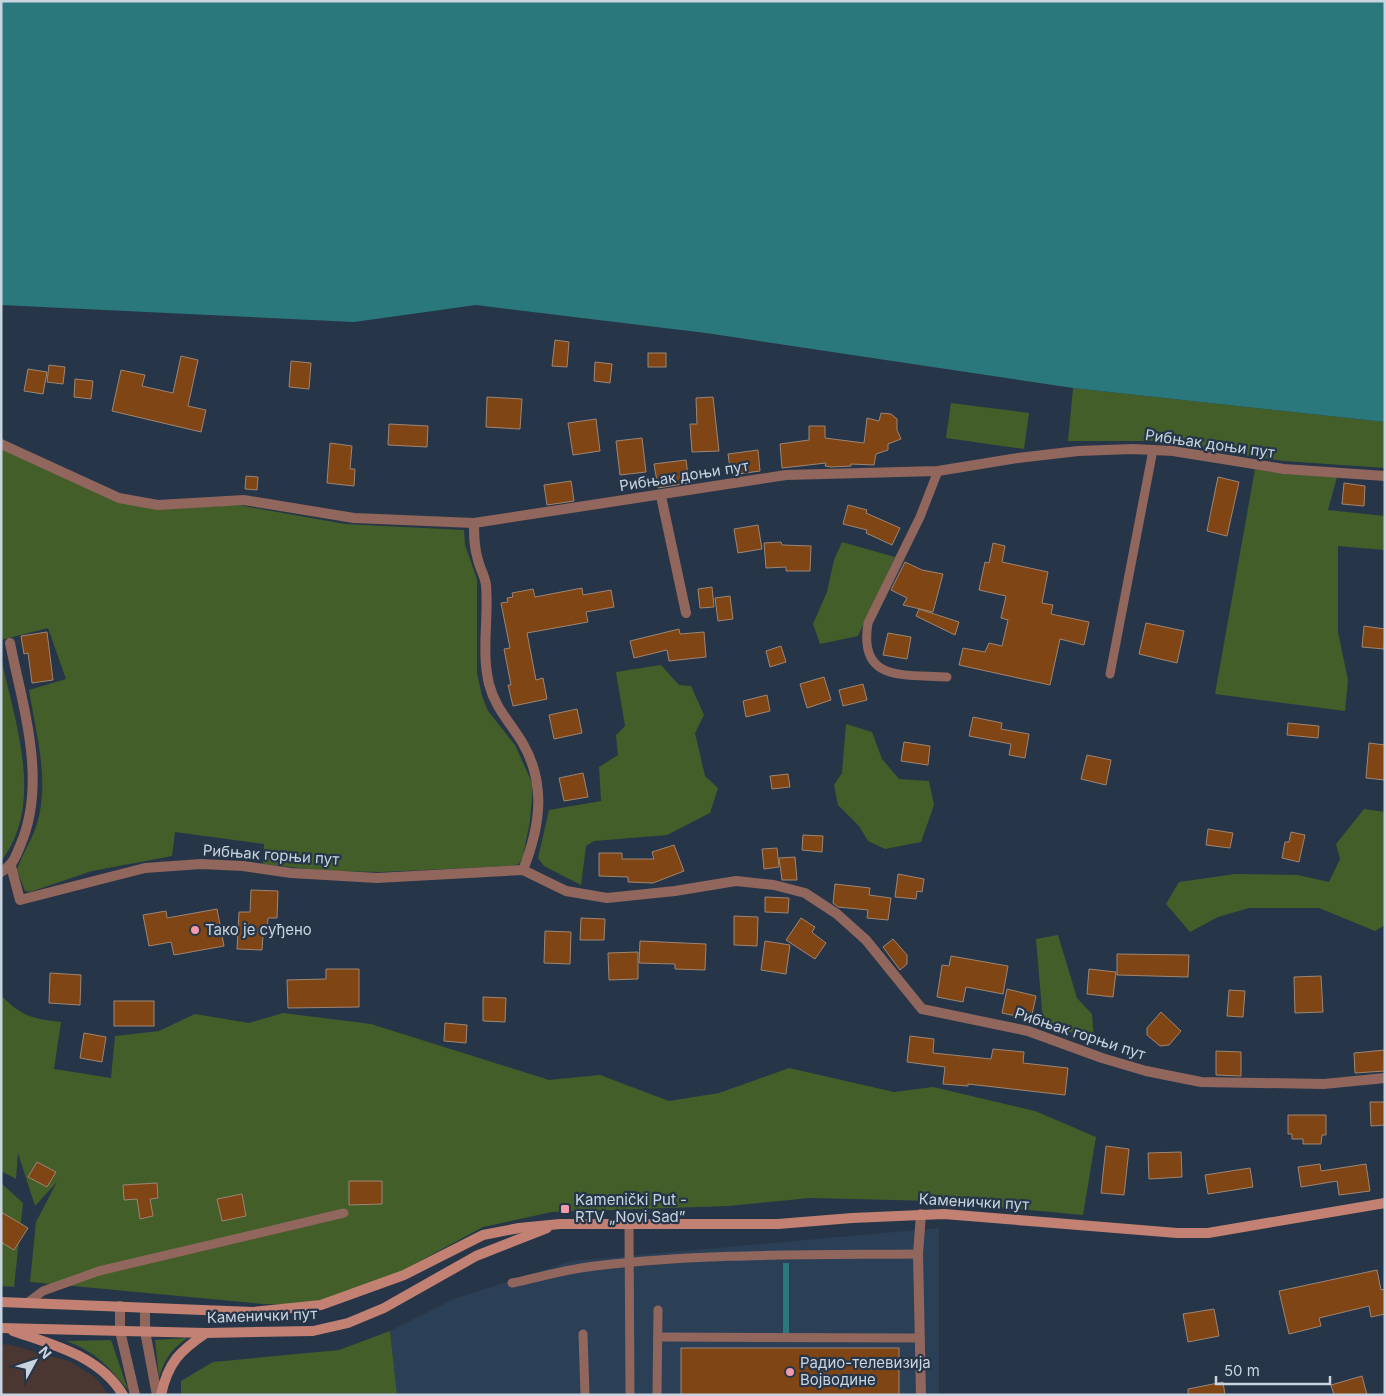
<svg xmlns="http://www.w3.org/2000/svg" width="1386" height="1396" font-family="Inter,sans-serif">
	<style>
		.built { fill: #2b4057 }
		.industrial { fill: #4b3732 }
		.green { fill: #435e29 }
		.water { fill: #2a787c }
		.building { fill: #804515; stroke: #9d8574 }
		.lines { fill: none; stroke-linecap: round; stroke-linejoin: round }
		.service { stroke: #90665d; stroke-width: 9 }
		.minor { stroke: #90665d; stroke-width: 10 }
		.tertiary { stroke: #90665d; stroke-width: 10 }
		.secondary { stroke: #c28172; stroke-width: 10 }
		.poi-dot { fill: #f39aab; stroke: #263648; stroke-width: 2 }
		.labels { text-anchor: middle; stroke-width: 4.5; stroke-linejoin: round; paint-order: stroke }
		.street-label { font-size: 15px; fill: #cad4e0; stroke: #263648 }
		.poi-label { font-size: 15px; fill: #cad4e0; stroke: #263648; text-anchor: start }
	</style>
	<rect width="100%" height="100%" fill="#263648"/>
	<polygon class="built" points="939,1228 939,1395 397,1395 390,1331 454,1299 572,1261"/>
	<polygon class="industrial" points="1,1344 11,1345 69,1361 96,1378 109,1395 1,1395"/>
	<g class="green">
		<polygon points="1073,388 1385,422 1385,468 1284,461 1153,441 1068,441"/>
		<polygon points="951,403 1029,413 1024,449 946,438"/>
		<path d="M1,449L113,500L135,506L168,509L238,505L345,524L464,530L465,545L477,579V673L482,696L488,711L515,745L533,785L530,821L523,856L519,864L512,866L381,872L327,871L263,864L264,844L175,832L172,856L92,871L30,892L25,891L17,870C22,854 32,840 37,824C50,781 36,733 29,690L66,679L48,628L1,640Z"/>
		<polygon points="1255,469 1284,474 1337,477 1328,510 1385,516 1385,550 1338,546 1338,632 1348,680 1345,711 1215,694"/>
		<polygon points="842,542 895,557 858,636 820,644 813,624 827,592 834,560"/>
		<path d="M1,657C14,721 46,803 1,861Z"/>
		<polygon points="661,665 679,685 691,686 704,715 695,733 705,776 718,788 710,813 667,835 594,841 586,846 581,885 544,866 538,858 549,810 601,801 599,767 618,755 616,735 625,726 616,672"/>
		<polygon points="846,724 872,732 882,759 899,779 929,781 934,805 921,842 885,849 868,841 859,826 838,805 834,785 842,773"/>
		<polygon points="1364,809 1385,812 1385,925 1375,931 1319,908 1249,908 1218,917 1190,932 1166,904 1179,882 1235,874 1298,875 1329,882 1340,859 1336,844"/>
		<polygon points="1058,935 1077,998 1092,1014 1094,1041 1043,1022 1036,939"/>
		<path d="M1,995C20,1016 33,1019 61,1022L54,1069L111,1078L115,1036L159,1031L195,1014L249,1023L283,1013L371,1024L549,1080L600,1075L669,1101L719,1093L789,1068L894,1092L933,1087L1035,1111L1096,1137L1083,1215L934,1201L810,1198L728,1206L552,1212L483,1227L394,1275L311,1305L263,1304L30,1282L36,1222L57,1182L35,1206L18,1153L16,1179L1,1171Z"/>
		<polygon points="1,1183 23,1203 14,1287 1,1286"/>
		<polygon points="390,1331 397,1395 181,1395 181,1381 213,1362 339,1350"/>
		<path d="M187,1338C171,1350 165,1358 159,1378L155,1340Z"/>
		<path d="M111,1340L128,1390C106,1364 98,1354 67,1341Z"/>
	</g>
	<g class="water">
		<polygon points="1,1 1385,1 1385,422 1073,388 706,333 476,305 354,322 1,305"/>
		<rect x="783" y="1263" width="6" height="70"/>
	</g>
	<g class="building">
		<polygon points="555,340 569,342 567,367 552,366"/>
		<rect x="648" y="353" width="18" height="14"/>
		<polygon points="181,356 198,360 188,406 206,410 201,432 112,411 121,370 145,375 142,386 173,393"/>
		<polygon points="291,361 311,363 309,389 289,387"/>
		<polygon points="595,362 612,364 610,383 594,381"/>
		<polygon points="49,365 65,367 63,384 47,382"/>
		<polygon points="28,369 47,372 43,394 24,391"/>
		<polygon points="75,379 93,381 91,399 74,397"/>
		<polygon points="487,397 522,399 520,429 486,427"/>
		<polygon points="713,397 719,451 692,452 690,424 697,424 696,398"/>
		<polygon points="881,413 891,414 897,419 897,430 901,439 888,444 888,450 876,454 874,465 851,464 851,466 831,467 825,466 826,463 782,468 780,444 809,440 809,426 825,426 825,438 864,443 867,418 879,421"/>
		<polygon points="596,419 600,451 573,455 568,423"/>
		<polygon points="389,424 428,426 427,447 388,445"/>
		<polygon points="642,438 646,472 620,475 616,441"/>
		<polygon points="330,443 352,446 350,469 355,469 354,486 327,483"/>
		<polygon points="758,450 760,471 731,475 728,454"/>
		<polygon points="686,460 689,483 658,488 654,464"/>
		<polygon points="246,476 258,477 257,490 245,489"/>
		<polygon points="1218,477 1239,482 1227,536 1207,531"/>
		<polygon points="571,481 574,501 547,505 544,485"/>
		<polygon points="1344,483 1365,486 1364,506 1342,504"/>
		<polygon points="848,505 867,510 866,513 900,528 892,545 866,533 867,530 843,524"/>
		<polygon points="758,525 762,549 738,553 734,529"/>
		<polygon points="781,542 782,545 811,546 810,571 786,571 786,567 766,568 764,543"/>
		<polygon points="993,543 1005,546 1002,562 1048,572 1042,603 1053,605 1051,614 1089,622 1084,645 1060,639 1050,685 959,665 963,648 985,652 989,643 1002,646 1008,620 1001,618 1006,596 979,590 985,562 989,563"/>
		<polygon points="905,562 922,570 943,574 933,612 903,605 907,598 891,590"/>
		<polygon points="712,587 714,607 700,608 698,589"/>
		<polygon points="582,588 583,595 611,590 614,607 586,612 588,622 527,633 536,680 543,678 547,699 513,706 508,685 511,685 504,649 510,648 501,603 508,602 507,598 513,597 512,593 533,589 535,597"/>
		<polygon points="730,596 733,619 718,621 715,598"/>
		<polygon points="919,609 959,622 955,635 916,616"/>
		<polygon points="1146,623 1184,631 1177,663 1139,654"/>
		<polygon points="1364,626 1385,629 1384,649 1362,647"/>
		<polygon points="679,629 680,634 704,632 706,657 669,661 667,650 634,658 630,641"/>
		<polygon points="47,632 53,680 32,683 28,653 24,654 21,636"/>
		<polygon points="888,633 911,637 907,659 883,655"/>
		<polygon points="781,646 786,662 770,667 766,651"/>
		<polygon points="824,677 831,700 807,708 800,684"/>
		<polygon points="863,684 867,700 843,706 839,690"/>
		<polygon points="767,695 770,711 746,717 743,701"/>
		<polygon points="577,709 582,733 554,739 549,715"/>
		<polygon points="973,717 1002,723 1001,729 1029,734 1025,758 1009,755 1011,744 969,736"/>
		<polygon points="1288,723 1319,726 1318,738 1287,735"/>
		<polygon points="904,742 930,746 928,765 901,761"/>
		<polygon points="1369,743 1385,745 1385,780 1366,778"/>
		<polygon points="1087,755 1111,760 1106,785 1081,779"/>
		<polygon points="583,773 588,797 564,801 559,778"/>
		<polygon points="788,774 790,787 772,789 770,776"/>
		<polygon points="1208,829 1233,833 1230,848 1206,845"/>
		<polygon points="1291,832 1305,835 1299,862 1282,858 1285,842 1289,842"/>
		<polygon points="803,835 823,836 822,852 802,850"/>
		<polygon points="674,845 684,871 653,883 628,882 628,877 599,876 599,853 622,853 622,859 654,859 652,852"/>
		<polygon points="777,848 779,867 764,869 762,849"/>
		<polygon points="795,857 797,880 782,880 779,858"/>
		<polygon points="898,874 924,879 922,892 917,891 916,899 895,897"/>
		<polygon points="835,884 870,888 869,895 891,898 888,920 867,918 868,910 838,907 833,903"/>
		<polygon points="251,890 278,891 277,918 268,918 267,934 263,934 262,950 237,949 239,912 250,912"/>
		<polygon points="765,897 789,898 788,913 765,912"/>
		<polygon points="217,909 224,946 174,955 171,942 149,946 143,915 166,911 167,918"/>
		<polygon points="734,916 758,917 757,946 734,945"/>
		<polygon points="581,918 605,919 604,940 580,940"/>
		<polygon points="801,918 815,927 812,932 814,934 826,943 815,959 786,940"/>
		<polygon points="545,931 571,932 570,964 544,963"/>
		<polygon points="893,939 907,955 907,964 900,970 883,947"/>
		<polygon points="640,941 706,944 705,970 675,969 675,964 639,963"/>
		<polygon points="765,941 790,945 786,974 761,970"/>
		<polygon points="638,952 638,979 609,980 608,953"/>
		<polygon points="1117,954 1189,955 1188,977 1117,975"/>
		<polygon points="951,956 1008,966 1003,994 966,987 963,1002 937,997 942,965 949,966"/>
		<polygon points="326,969 359,969 359,1007 288,1008 287,980 326,979"/>
		<polygon points="1089,969 1116,972 1113,997 1087,994"/>
		<polygon points="50,973 81,975 80,1005 49,1003"/>
		<polygon points="1321,976 1323,1012 1295,1013 1294,977"/>
		<polygon points="1007,989 1036,996 1031,1019 1002,1013"/>
		<polygon points="1229,990 1245,991 1243,1017 1227,1016"/>
		<polygon points="483,997 506,998 505,1022 483,1021"/>
		<rect x="114" y="1001" width="40" height="25"/>
		<polygon points="1161,1012 1181,1031 1169,1045 1160,1046 1147,1035 1147,1028"/>
		<polygon points="445,1023 467,1025 466,1043 444,1041"/>
		<polygon points="84,1033 106,1037 102,1062 80,1058"/>
		<polygon points="910,1036 934,1039 933,1053 991,1059 993,1049 1024,1052 1023,1063 1068,1068 1065,1095 968,1084 968,1086 943,1084 945,1067 907,1062"/>
		<polygon points="1385,1050 1385,1071 1355,1073 1354,1053"/>
		<polygon points="1216,1051 1241,1052 1241,1076 1216,1075"/>
		<polygon points="1370,1102 1385,1102 1385,1125 1371,1126"/>
		<polygon points="1288,1115 1326,1115 1326,1135 1322,1135 1321,1144 1303,1144 1303,1139 1292,1139 1292,1134 1288,1134"/>
		<polygon points="1106,1146 1129,1149 1124,1195 1101,1193"/>
		<polygon points="1181,1152 1182,1177 1149,1179 1148,1153"/>
		<polygon points="37,1162 56,1172 47,1187 28,1177"/>
		<polygon points="1320,1164 1321,1171 1366,1164 1370,1191 1339,1195 1337,1181 1301,1187 1298,1167"/>
		<polygon points="1250,1168 1253,1187 1208,1194 1205,1175"/>
		<polygon points="349,1181 382,1181 382,1204 349,1205"/>
		<polygon points="157,1183 158,1198 150,1199 153,1216 140,1219 137,1199 124,1200 123,1185"/>
		<polygon points="242,1194 246,1216 222,1221 217,1199"/>
		<polygon points="1,1212 28,1228 14,1250 1,1242"/>
		<polygon points="1377,1270 1381,1290 1385,1289 1385,1314 1371,1317 1369,1306 1319,1318 1321,1326 1289,1334 1279,1291"/>
		<polygon points="1214,1309 1219,1336 1188,1342 1183,1314"/>
		<rect x="681" y="1348" width="218" height="47"/>
		<polygon points="1362,1376 1367,1395 1334,1395 1331,1385"/>
		<polygon points="1223,1382 1225,1395 1188,1395 1188,1389"/>
	</g>
	<g class="lines">
		<g class="service">
			<path d="M938,471L920,517L868,623C858,683 905,674 947,677"/>
			<polyline points="1110,674 1153,450"/>
			<polyline points="629,1224 630,1395"/>
			<path d="M512,1283C540,1277 567,1269 595,1266C702,1253 811,1255 918,1254"/>
			<polyline points="27,1303 43,1291 99,1271 344,1213"/>
			<polyline points="583,1334 585,1395"/>
			<polyline points="658,1337 920,1338"/>
			<polyline points="657,1395 658,1310"/>
		</g>
		<g class="minor">
			<polyline points="1,444 119,498 141,502 158,505 244,500 354,518 474,523 786,475 938,471 1018,458 1078,451 1133,449 1173,451 1284,469 1385,476"/>
			<polyline points="661,496 686,613"/>
			<path d="M474,523C474,536 474,548 478,560C480,569 485,576 486,585C489,618 481,651 489,684C495,708 510,722 522,742C547,784 540,827 523,870"/>
			<polyline points="11,866 20,900 145,868 201,864 243,866 291,873 377,878 523,870 566,891 607,898 675,891 736,881 774,885 805,893 837,914 866,940 922,1009 1028,1031 1102,1058 1146,1071 1201,1082 1324,1084 1385,1078"/>
			<path d="M1,872C13,865 15,858 20,846C48,782 23,708 10,643"/>
			<polyline points="921,1214 918,1254 921,1395"/>
		</g>
		<g class="tertiary">
			<polyline points="120,1306 120,1331 135,1395"/>
			<polyline points="145,1308 145,1331 157,1395"/>
		</g>
		<g class="secondary">
			<polyline points="1,1302 253,1312 321,1305 404,1275 483,1235 519,1228 560,1224 778,1224 852,1218 944,1214 1177,1233 1208,1233 1385,1203"/>
			<polyline points="1,1328 206,1333 313,1331 348,1323 384,1308 476,1256 547,1228"/>
			<path d="M13,1331C53,1345 100,1356 123,1395"/>
			<path d="M161,1395C168,1362 180,1351 206,1333"/>
		</g>
	</g>
	<g class="poi-dot">
		<circle cx="195" cy="930" r="5"/>
		<rect x="560" y="1204" width="10" height="10" rx="2.5"/>
		<circle cx="790" cy="1372" r="5"/>
	</g>
	<g class="labels">
		<g class="street-label">
			<text transform="translate(1210 444) rotate(8)" y="5">Рибњак доњи пут</text>
			<text transform="translate(684 476) rotate(-9)" y="5">Рибњак доњи пут</text>
			<text transform="translate(271 855) rotate(4)" y="5">Рибњак горњи пут</text>
			<text transform="translate(1080 1034) rotate(18)" y="5">Рибњак горњи пут</text>
			<text transform="translate(974 1202) rotate(3)" y="5">Каменички пут</text>
			<text transform="translate(262 1316) rotate(-2)" y="5">Каменички пут</text>
		</g>
		<g class="poi-label">
			<text x="205" y="935">Тако је суђено</text>
			<text x="575" y="1205">Kamenički Put -<tspan x="575" dy="17">RTV „Novi Sad”</tspan></text>
			<text x="800" y="1368">Радио-телевизија<tspan x="800" dy="17">Војводине</tspan></text>
		</g>
	</g>
	<rect width="1386" height="1396" fill="none" stroke="#cad4e0" stroke-width="5"/>
	<g transform="translate(35 1361) rotate(50)" stroke="#263648" stroke-width="4" paint-order="stroke">
	<path d="M0-4L9 19L0 12L-9 19Z" fill="#cad4e0"/>
	<text y="-8" font-size="14" font-weight="bold" text-anchor="middle" fill="#cad4e0">N</text>
	</g>
	<path d="M1216 1376v8h114v-8" fill="none" stroke="#cad4e0" stroke-width="2.5"/>
	<text x="1224" y="1376" font-size="15" fill="#cad4e0" stroke="#263648" stroke-width="4" paint-order="stroke">50 m</text>
</svg>
